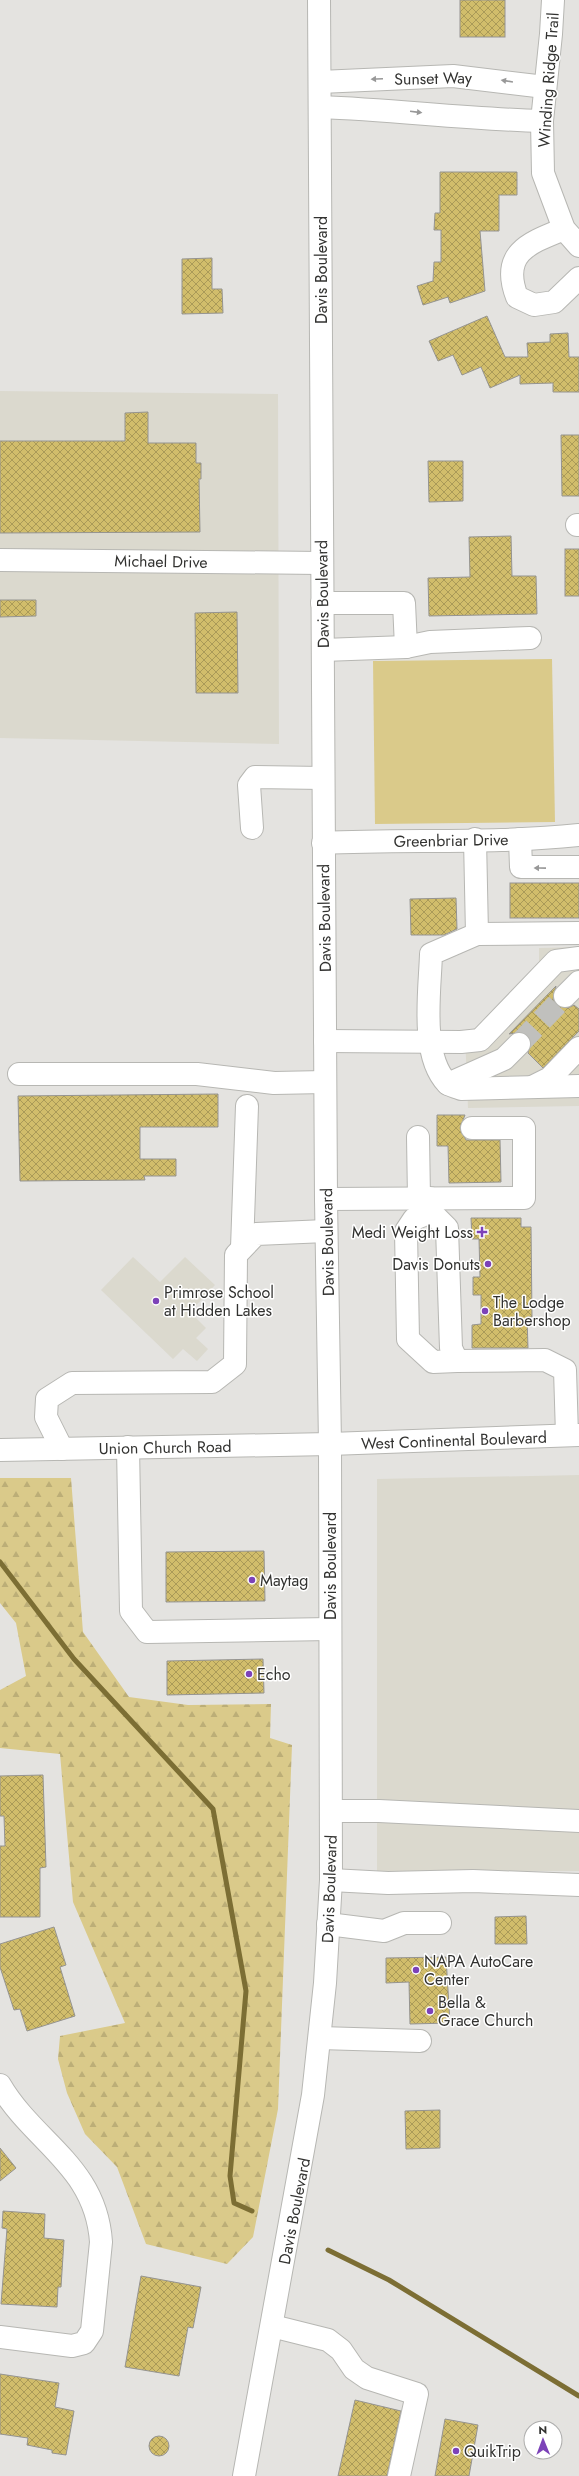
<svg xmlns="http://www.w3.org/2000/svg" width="579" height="2476" font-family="Jost,sans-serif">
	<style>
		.built { fill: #dbd9ce }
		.grass { fill: #daca8a }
		.forest { fill: url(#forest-firs) }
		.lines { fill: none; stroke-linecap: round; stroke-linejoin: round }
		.stream { stroke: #7c6e34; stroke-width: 5 }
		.building { fill: url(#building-cross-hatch); stroke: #959491 }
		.minor-tunnel { stroke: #c0c0bd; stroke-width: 22; stroke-dasharray: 22 11; stroke-linecap: butt }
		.minor-casing { stroke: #b7b7b3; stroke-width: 24 }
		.major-casing { stroke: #b7b7b3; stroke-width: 24 }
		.minor { stroke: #fff; stroke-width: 22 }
		.major { stroke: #fff; stroke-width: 22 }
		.oneway { fill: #989898 }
		.poi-dot { fill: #7c42b8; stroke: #fff; stroke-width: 1.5 }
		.labels { text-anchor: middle; stroke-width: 3; stroke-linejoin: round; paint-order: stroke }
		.street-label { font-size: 16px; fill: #323230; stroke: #fff }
		.poi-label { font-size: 16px; fill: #323230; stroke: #fff; text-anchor: start }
	</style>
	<defs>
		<pattern id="forest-firs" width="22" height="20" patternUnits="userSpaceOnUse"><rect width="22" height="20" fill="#daca8a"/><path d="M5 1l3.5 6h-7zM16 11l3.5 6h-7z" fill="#bcae77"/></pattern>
		<pattern id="building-cross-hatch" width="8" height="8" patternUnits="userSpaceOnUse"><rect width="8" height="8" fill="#d1bd6b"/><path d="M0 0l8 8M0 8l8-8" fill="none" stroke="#aa9a58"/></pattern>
	</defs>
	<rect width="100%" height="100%" fill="#e4e3e0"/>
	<g class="built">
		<polygon points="0,391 278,394 279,744 0,738"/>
		<polygon points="579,947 579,1106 468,1108 465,1033 479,1026 539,962 539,948"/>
		<polygon points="133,1257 160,1282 185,1257 215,1285 190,1312 206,1328 196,1338 208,1349 197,1361 183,1349 173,1359 101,1290"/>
		<polygon points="579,1475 579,1871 377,1871 377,1479"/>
	</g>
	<polygon class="grass" points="552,659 555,822 375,824 373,661"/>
	<polygon class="forest" points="0,1478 71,1478 83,1632 129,1697 188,1705 271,1704 270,1738 292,1745 278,2109 253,2237 227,2264 146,2244 117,2167 85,2134 67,2093 58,2059 60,2036 125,2023 73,1902 60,1754 0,1748 0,1690 26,1676 16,1623 0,1603"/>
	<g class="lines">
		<g class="stream">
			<polyline points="0,1562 74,1659 213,1809 246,1991 230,2176 234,2203 252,2211"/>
			<polyline points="328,2250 389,2280 579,2396"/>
		</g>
	</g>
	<g class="building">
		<rect x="460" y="0" width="45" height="37"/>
		<polygon points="440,172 517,172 517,195 499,195 499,231 480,231 485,291 450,303 448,297 423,305 417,286 433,281 434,262 441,262 441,230 434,230 435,213 440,213"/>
		<polygon points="212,258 212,289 222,289 223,313 182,314 182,259"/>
		<polygon points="487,316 505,357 528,357 527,343 550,342 550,334 568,333 569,357 579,357 579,392 553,392 553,383 520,384 520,375 490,388 481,367 462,375 453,355 438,361 429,341"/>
		<polygon points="148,412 148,443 196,443 196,463 201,463 201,479 199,479 200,532 0,533 0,441 125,441 125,413"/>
		<polygon points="561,435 579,435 579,496 562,496"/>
		<polygon points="428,461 463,461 463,501 429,502"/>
		<polygon points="511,536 512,576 536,576 537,614 429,616 428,578 470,577 469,537"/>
		<rect x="565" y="549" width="14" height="47"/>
		<polygon points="0,600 36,600 36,616 0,617"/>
		<polygon points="237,612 238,693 196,693 195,613"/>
		<rect x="510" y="883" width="69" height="35"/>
		<polygon points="456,898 457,929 444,935 411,935 410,899"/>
		<polygon points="556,986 553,999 556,1005 568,1008 574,1005 579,1009 579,1031 543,1068 528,1053 531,1041 528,1035 522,1032 509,1034"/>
		<polygon points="218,1094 218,1127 140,1127 140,1159 176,1159 176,1176 144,1176 145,1180 20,1181 18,1096"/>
		<polygon points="437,1115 465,1115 460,1128 466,1140 500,1140 501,1182 449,1183 448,1146 437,1146"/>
		<polygon points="471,1218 521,1218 521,1227 531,1227 532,1317 527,1317 528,1348 472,1348 472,1325 481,1324 481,1295 473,1295 473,1277 480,1277 479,1239 472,1239"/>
		<polygon points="264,1551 265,1601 166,1602 166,1552"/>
		<polygon points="263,1659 264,1693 167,1695 167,1661"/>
		<polygon points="43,1775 46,1867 40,1868 40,1917 0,1917 0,1846 5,1846 4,1816 0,1816 0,1776"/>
		<polygon points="526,1916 527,1944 495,1944 495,1917"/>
		<polygon points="54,1927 66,1965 60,1967 75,2016 27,2031 20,2009 14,2010 0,1967 0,1944"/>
		<polygon points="446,1957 450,2023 410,2024 409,1982 386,1983 386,1958"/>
		<polygon points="440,2110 440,2148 406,2149 405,2111"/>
		<polygon points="0,2148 16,2168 0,2181"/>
		<polygon points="3,2211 45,2214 44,2238 64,2240 61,2287 58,2287 57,2307 1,2304 7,2229 2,2228"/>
		<polygon points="141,2276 201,2287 193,2328 188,2327 179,2376 125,2367"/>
		<polygon points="0,2374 59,2383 55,2407 74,2411 66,2455 52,2453 52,2450 27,2445 28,2438 0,2434"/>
		<polygon points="355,2400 401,2411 387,2476 338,2476"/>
		<polygon points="445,2419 478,2425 469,2476 435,2476"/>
		<circle cx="159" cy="2446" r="10"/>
	</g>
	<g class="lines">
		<polyline class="minor-tunnel" points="519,1044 565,996"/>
		<g class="minor-casing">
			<g id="minor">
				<polyline points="553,0 551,34 542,121 543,173 564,229 579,246"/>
				<polyline points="320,82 453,76 545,87"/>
				<path d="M321,107C395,110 468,119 542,121"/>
				<path d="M564,229C529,243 500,253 517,297L534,305L554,302L579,278"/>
				<polyline points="577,525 579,525"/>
				<polyline points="0,560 321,563"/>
				<polyline points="322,603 404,603 406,647"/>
				<polyline points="323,650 406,647 430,642 530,638"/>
				<polyline points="252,828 249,785 255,777 323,778"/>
				<path d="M475,839L477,934L431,954C430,990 420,1055 447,1083C450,1086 457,1087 461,1089L579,1086"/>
				<polyline points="520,839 521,867 579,867"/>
				<path d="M323,843C408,839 494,844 579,835"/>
				<polyline points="477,934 579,933"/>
				<polyline points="565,996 579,982"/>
				<polyline points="325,1041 461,1042 480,1040 556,961 579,958"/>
				<polyline points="19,1074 197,1074 274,1083 325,1082"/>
				<polyline points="448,1084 504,1059 519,1044"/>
				<polyline points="532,1087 550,1078 579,1048"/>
				<polyline points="418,1137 419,1198"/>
				<polyline points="430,1198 431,1212 447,1228 451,1348 457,1361 545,1360 565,1370 567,1435"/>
				<polyline points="326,1199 524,1198 524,1128 472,1128"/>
				<polyline points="431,1212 414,1219 406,1231 408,1339 433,1362 457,1361"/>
				<polyline points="242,1248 247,1106"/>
				<polyline points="128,1447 131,1611 147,1632 330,1629"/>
				<polyline points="62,1449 46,1417 47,1399 72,1383 212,1382 235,1364 236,1255 256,1234 326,1231"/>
				<polyline points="0,1450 330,1444"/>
				<polyline points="331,1811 379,1811 579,1821"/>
				<polyline points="331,1880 388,1883 473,1881 579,1885"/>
				<polyline points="328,1924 384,1931 404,1923 440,1923"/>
				<polyline points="320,2038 420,2041"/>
				<path d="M0,2085C34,2143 96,2166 101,2242L92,2331L84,2343L72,2346L0,2337"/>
				<polyline points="272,2326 328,2340 341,2350 354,2369 367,2378 417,2394 399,2476"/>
			</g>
		</g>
		<g class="major-casing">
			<g id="major">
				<polyline points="330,1444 579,1435"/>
				<polyline points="244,2476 313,2095 325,1983 331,1880 330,1444 326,1199 319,0"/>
			</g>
		</g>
		<use href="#minor" class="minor"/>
		<use href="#major" class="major"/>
	</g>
	<defs><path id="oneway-solid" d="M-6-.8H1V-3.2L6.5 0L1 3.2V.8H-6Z"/></defs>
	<g class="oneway">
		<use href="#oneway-solid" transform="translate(377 79) rotate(177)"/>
		<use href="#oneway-solid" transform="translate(507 81) rotate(-171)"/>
		<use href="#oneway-solid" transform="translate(416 112) rotate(7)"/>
		<use href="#oneway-solid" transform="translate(540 868) rotate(-179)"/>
	</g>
	<g class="poi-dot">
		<path d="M480 1226h4v4h4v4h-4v4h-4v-4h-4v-4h4z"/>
		<circle cx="488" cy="1264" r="4"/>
		<circle cx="156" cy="1301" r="4"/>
		<circle cx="485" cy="1311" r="4"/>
		<circle cx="252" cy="1580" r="4"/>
		<circle cx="249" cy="1674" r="4"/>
		<circle cx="416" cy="1970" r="4"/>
		<circle cx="430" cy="2011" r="4"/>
		<circle cx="456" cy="2451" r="4"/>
	</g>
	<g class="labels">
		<g class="street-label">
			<text transform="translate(433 78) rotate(-1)" y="6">Sunset Way</text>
			<text transform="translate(548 80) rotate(-86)" y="6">Winding Ridge Trail</text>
			<text transform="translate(321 270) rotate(-90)" y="6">Davis Boulevard</text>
			<text transform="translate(161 561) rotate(1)" y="6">Michael Drive</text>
			<text transform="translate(322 594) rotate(-91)" y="6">Davis Boulevard</text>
			<text transform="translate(451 840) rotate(-1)" y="6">Greenbriar Drive</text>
			<text transform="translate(324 918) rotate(-91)" y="6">Davis Boulevard</text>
			<text transform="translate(327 1242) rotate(-91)" y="6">Davis Boulevard</text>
			<text transform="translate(454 1440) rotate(-2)" y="6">West Continental Boulevard</text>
			<text transform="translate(165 1447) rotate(-1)" y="6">Union Church Road</text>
			<text transform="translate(330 1566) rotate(-90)" y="6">Davis Boulevard</text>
			<text transform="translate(329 1889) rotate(-88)" y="6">Davis Boulevard</text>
			<text transform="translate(294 2211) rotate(-79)" y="6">Davis Boulevard</text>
		</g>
		<g class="poi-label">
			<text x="473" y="1238" text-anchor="end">Medi Weight Loss</text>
			<text x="480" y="1270" text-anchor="end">Davis Donuts</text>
			<text x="164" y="1298">Primrose School<tspan x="164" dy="18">at Hidden Lakes</tspan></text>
			<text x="493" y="1308">The Lodge<tspan x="493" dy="18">Barbershop</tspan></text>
			<text x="260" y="1586">Maytag</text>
			<text x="257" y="1680">Echo</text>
			<text x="424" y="1967">NAPA AutoCare<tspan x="424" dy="18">Center</tspan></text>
			<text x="438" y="2008">Bella &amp;<tspan x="438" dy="18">Grace Church</tspan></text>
			<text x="464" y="2457">QuikTrip</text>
		</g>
	</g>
	<g transform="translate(543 2440) rotate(359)"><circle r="19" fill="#ffffff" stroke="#adadac"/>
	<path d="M0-3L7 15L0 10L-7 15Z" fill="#7c42b8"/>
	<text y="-6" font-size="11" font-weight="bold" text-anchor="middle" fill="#323230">N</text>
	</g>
</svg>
